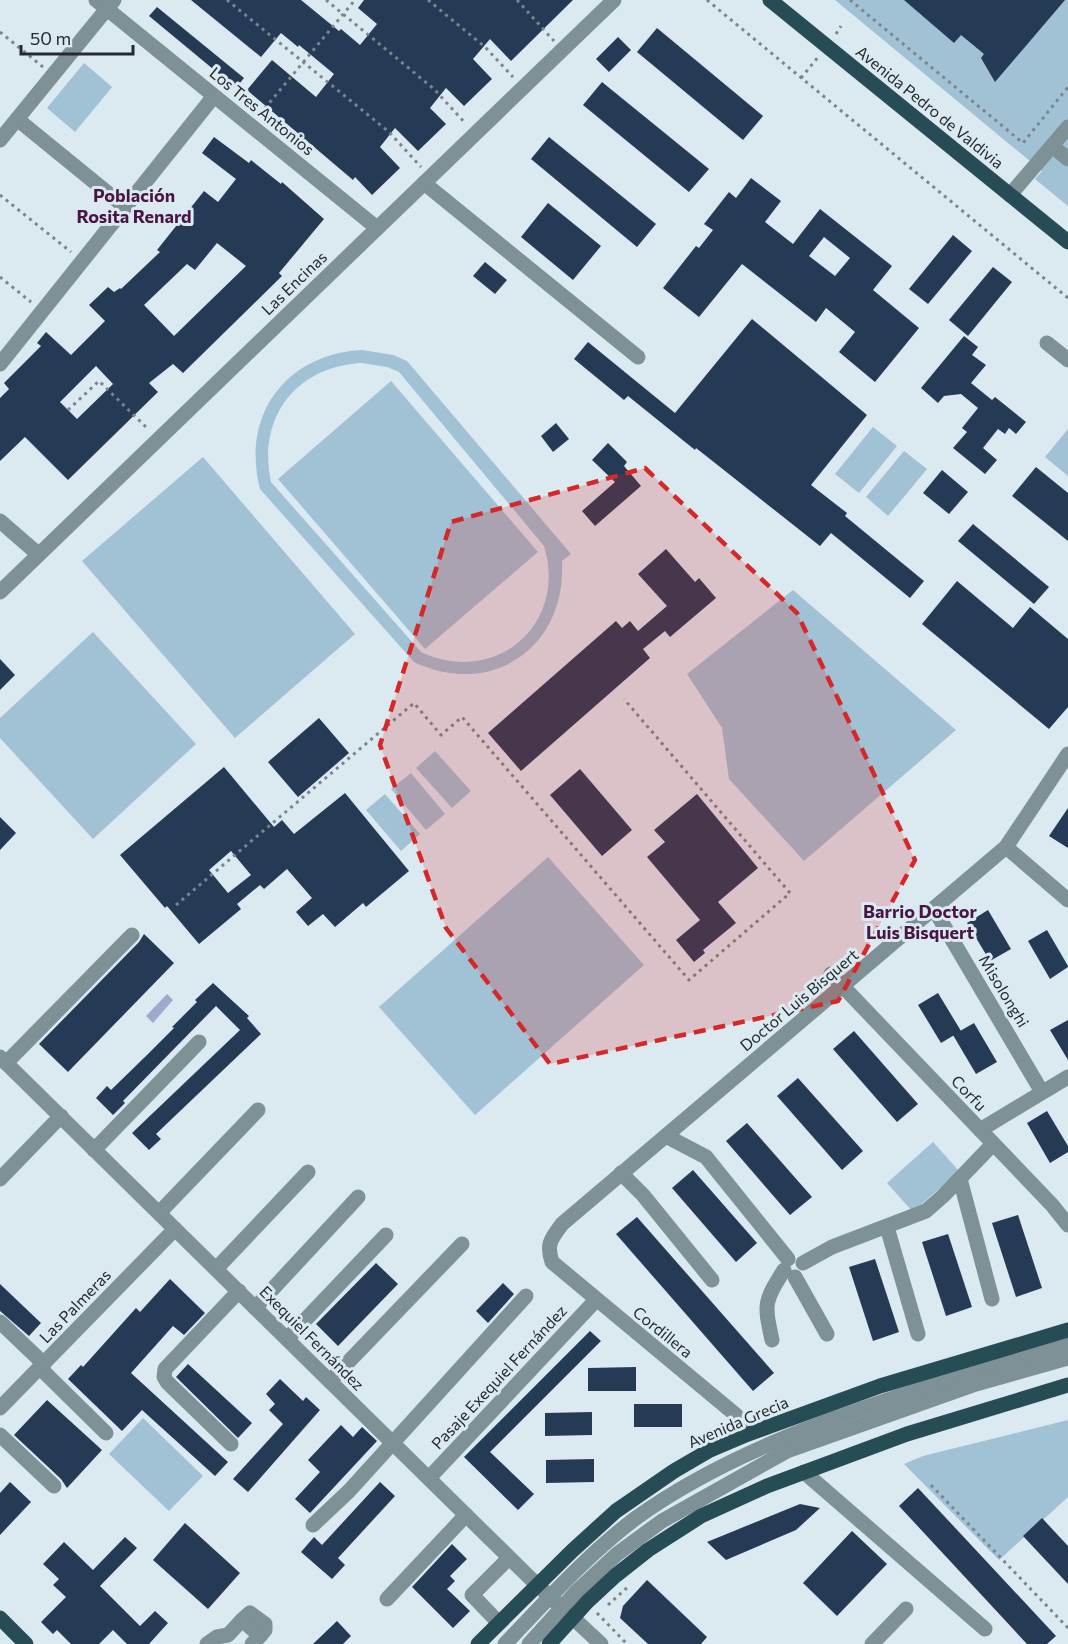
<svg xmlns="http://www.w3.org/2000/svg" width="1068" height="1644" font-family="Commissioner,sans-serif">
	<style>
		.green { fill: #a1c1d4; fill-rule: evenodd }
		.water { fill: #9fa9cd }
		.building { fill: #253b55; fill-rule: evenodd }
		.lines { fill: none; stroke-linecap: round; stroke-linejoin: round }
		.path { stroke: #7b858b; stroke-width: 3; stroke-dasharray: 3 4.5; stroke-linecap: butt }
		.minor { stroke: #7d9196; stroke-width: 15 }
		.major { stroke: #264c55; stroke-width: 15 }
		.marked { fill: #d62828; fill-opacity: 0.2; stroke: #d62828; stroke-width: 4.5; stroke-dasharray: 12 8; stroke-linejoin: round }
		.labels { text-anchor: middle; stroke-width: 6; stroke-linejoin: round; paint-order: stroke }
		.street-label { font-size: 16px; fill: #252a2e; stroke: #dbe9f1 }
		.neighbourhood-label { font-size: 18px; font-weight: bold; fill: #481544; stroke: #dbe9f1 }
	</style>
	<rect width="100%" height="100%" fill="#dbe9f1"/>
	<g class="green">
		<polygon points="835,0 1068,0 1068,206 1035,179 1042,171"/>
		<polygon points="84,63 112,87 75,132 47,108"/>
		<path d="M362,350L393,355L407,361L571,554L562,561C567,647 492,699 414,662L260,489C241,415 286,354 362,350ZM362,363L387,367L399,372L544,546C568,624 496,687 421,652L271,482C257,418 296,366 362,363Z"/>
		<polygon points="391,381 538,552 425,649 278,479"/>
		<polygon points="873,427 897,446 859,493 835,474"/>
		<polygon points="1068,429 1068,476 1045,457"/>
		<polygon points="904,451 927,469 888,516 866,497"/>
		<polygon points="203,457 355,634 235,738 82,561"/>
		<polygon points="793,590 956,730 804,861 729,779 722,728 687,674"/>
		<polygon points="93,632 196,744 93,839 0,738 0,718"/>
		<polygon points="435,751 471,791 452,808 416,768"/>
		<polygon points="411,773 445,814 426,830 391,789"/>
		<polygon points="385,794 420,834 401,851 366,810"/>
		<polygon points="548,857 644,965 475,1115 379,1007"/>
		<polygon points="933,1142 959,1171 913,1212 887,1183"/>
		<polygon points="143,1418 203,1476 169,1511 109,1454"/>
		<polygon points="1068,1420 1068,1497 999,1560 904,1464 923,1456"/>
	</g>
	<polygon class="water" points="167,994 173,1000 153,1023 146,1016"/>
	<g class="building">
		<polygon points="191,0 301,0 339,31 341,29 360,45 377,24 358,8 364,0 573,0 511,61 490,39 473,59 492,79 464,106 446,88 430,108 446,124 418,151 395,128 380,147 400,168 372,195 355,177 353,180 247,90 272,60 316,97 334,74 299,45 298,47 281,33 261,57"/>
		<polygon points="904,0 1065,0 995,82 981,58 984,54 961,35 954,43"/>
		<polygon points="157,7 244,78 236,88 149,16"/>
		<polygon points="657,28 763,116 743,140 637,52"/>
		<polygon points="618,37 631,50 609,72 596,59"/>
		<polygon points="602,82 709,169 689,192 583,105"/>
		<path d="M214,137L249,163L251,160L281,184L282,182L324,219L279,273L282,276L183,373L173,364L149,383L158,392L68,480L25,437L0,461V398L9,389L4,383L41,346L37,343L46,332L71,355L105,321L89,305L108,287L114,292L120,288L121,289L160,252L157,250L204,191L218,202L236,179L202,153ZM217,243L246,266L174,336L144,305L187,264L195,270ZM96,366L113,384L77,419L60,402Z"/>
		<polygon points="549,137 656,224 637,247 531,159"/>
		<path d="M751,178L781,201L765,222L793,244L820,209L892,266L873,290L919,328L875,382L839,352L855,332L826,308L816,322L742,264L699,317L663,288L696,246L699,248L713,230L704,224L729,192L736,198ZM824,237L850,258L835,276L809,256Z"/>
		<polygon points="548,203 601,246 573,280 521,237"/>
		<polygon points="953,235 972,251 928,304 909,289"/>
		<polygon points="485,262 507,280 495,294 473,276"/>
		<polygon points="993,267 1012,282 968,336 949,320"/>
		<polygon points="752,319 867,415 811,485 847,513 845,516 924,581 910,598 831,533 820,546 696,448 695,450 628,396 624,400 574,359 588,342 675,413"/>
		<polygon points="964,336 978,347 972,355 986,365 971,383 992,400 995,397 1026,422 1016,434 1009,428 1005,434 998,429 983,448 997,460 985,474 953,448 967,432 962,428 978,408 961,394 944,396 938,403 921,388"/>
		<polygon points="556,423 569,439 553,452 541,436"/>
		<polygon points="608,443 627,462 624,466 641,486 595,526 582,511 615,482 592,460"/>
		<polygon points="1036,467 1068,493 1068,541 1012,496"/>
		<polygon points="942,470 968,492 949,514 923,493"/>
		<polygon points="973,524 1049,587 1034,604 958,541"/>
		<polygon points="666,549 695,582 699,578 716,598 670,637 665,631 643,649 650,658 521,771 488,733 616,621 622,628 630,621 638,631 667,606 638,574"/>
		<polygon points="957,581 1013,628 1030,607 1068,639 1068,707 1049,729 922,624"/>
		<polygon points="0,659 15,675 0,690"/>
		<polygon points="319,718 349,753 298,797 268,762"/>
		<path d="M224,767L274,827L282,820L294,834L345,793L409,871L366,907L363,903L335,927L323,914L308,926L296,912L312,898L287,869L264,889L260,885L237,904L241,909L199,944L167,906L165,908L120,855ZM231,851L251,875L228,893L209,870Z"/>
		<polygon points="580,769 632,830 602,856 550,795"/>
		<polygon points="697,794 758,868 718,902 736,923 703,950 705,953 694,962 676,940 700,920 647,857 665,842 654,830"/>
		<polygon points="1068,808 1068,848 1049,836"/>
		<polygon points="0,817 16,833 0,850"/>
		<polygon points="988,910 1011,949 990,961 967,923"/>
		<polygon points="1047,930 1068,966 1068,967 1050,979 1028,941"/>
		<polygon points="144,934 174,963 68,1072 39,1044 139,942"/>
		<polygon points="213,983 249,1016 247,1018 261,1034 156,1134 161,1139 149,1150 132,1133 240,1030 216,1006 123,1101 125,1103 113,1115 96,1098 107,1086 111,1090 148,1054 174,1028 172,1027 197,1002 195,1000"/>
		<polygon points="938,993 961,1031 941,1043 918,1005"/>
		<polygon points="1068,1020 1068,1060 1050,1030"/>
		<polygon points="974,1023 997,1062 976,1074 953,1035"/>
		<polygon points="854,1031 918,1104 897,1122 833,1049"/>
		<polygon points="798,1078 863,1151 842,1170 777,1096"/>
		<polygon points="1047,1111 1068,1146 1068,1152 1050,1163 1027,1123"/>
		<polygon points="747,1123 812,1197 790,1215 726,1141"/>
		<polygon points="693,1170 757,1243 736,1262 672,1188"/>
		<polygon points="1018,1215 1042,1288 1016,1297 992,1223"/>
		<polygon points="637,1217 774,1373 753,1391 616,1234"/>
		<polygon points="948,1234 972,1307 946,1316 922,1242"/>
		<polygon points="875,1259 899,1332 873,1341 849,1267"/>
		<polygon points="376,1263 398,1284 338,1346 316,1324"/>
		<polygon points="170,1279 205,1313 184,1335 173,1326 131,1373 228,1462 215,1476 142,1410 122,1431 68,1379 81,1365 83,1367 136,1308 140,1312"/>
		<polygon points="503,1283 514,1294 488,1323 476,1311"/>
		<polygon points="0,1284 41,1323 29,1336 0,1311"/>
		<polygon points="590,1331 601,1341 490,1452 534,1494 518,1510 464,1457"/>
		<polygon points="188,1364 252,1423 238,1438 176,1377"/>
		<polygon points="636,1367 636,1391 588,1391 588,1368"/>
		<polygon points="280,1379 303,1401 306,1397 320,1410 248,1492 233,1479 283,1424 269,1410 275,1404 266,1394"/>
		<polygon points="47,1400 102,1450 67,1488 61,1479 14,1435"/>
		<rect x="634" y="1404" width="48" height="23"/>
		<polygon points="592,1412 592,1435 545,1436 545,1413"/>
		<polygon points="341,1425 353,1437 362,1427 377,1441 310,1513 295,1499 320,1472 308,1460"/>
		<polygon points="594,1459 594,1482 546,1483 546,1460"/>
		<polygon points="10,1482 31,1502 0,1535 0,1493"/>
		<polygon points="380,1482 395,1496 338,1558 345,1565 332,1579 301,1552 314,1537 322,1545"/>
		<polygon points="918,1488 1056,1636 1047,1644 1027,1644 899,1506"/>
		<polygon points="800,1504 820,1508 796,1530 726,1560 707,1542"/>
		<polygon points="1042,1518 1068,1546 1068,1584 1023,1536"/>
		<polygon points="185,1523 240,1573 208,1609 153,1560"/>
		<polygon points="852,1531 887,1564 837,1616 803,1583"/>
		<polygon points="125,1537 137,1548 100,1586 140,1626 155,1611 168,1623 149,1644 127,1644 113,1630 99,1644 71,1644 57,1630 53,1634 41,1622 66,1597 53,1585 59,1579 43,1564 64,1542 93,1570"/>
		<polygon points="452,1544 467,1559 450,1576 455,1581 447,1589 470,1611 453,1628 412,1587"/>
		<polygon points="647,1580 707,1637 701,1644 648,1644 620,1618 623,1606"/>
		<polygon points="337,1621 351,1636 343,1644 313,1644"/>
	</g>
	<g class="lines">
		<g class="path">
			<polyline points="227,0 389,132 421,167"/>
			<polyline points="326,0 434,89 466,124"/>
			<polyline points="428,0 485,47 513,77"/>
			<polyline points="517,0 554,41"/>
			<polyline points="707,0 1068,298"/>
			<polyline points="850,0 1023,143 1068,87"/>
			<polyline points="0,32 43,67"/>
			<polyline points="836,34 841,26"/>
			<polyline points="801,78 819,56"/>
			<polyline points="260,114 355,0"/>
			<polyline points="0,195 71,252"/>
			<polyline points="0,277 31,302"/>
			<polyline points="68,410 99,381 148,429"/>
			<polyline points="176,905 414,703 441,735 462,717 689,980 790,893 624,699"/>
			<polyline points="931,1485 1068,1628"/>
			<polyline points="608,1605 630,1585"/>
			<polyline points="597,1613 627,1644"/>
		</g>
		<g class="minor">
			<polyline points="96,0 377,228"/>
			<polyline points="17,119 125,207"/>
			<polyline points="0,140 114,0"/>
			<polyline points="1052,146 1068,159"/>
			<polyline points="424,183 638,357"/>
			<polyline points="1010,195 1068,127"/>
			<polyline points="1047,343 1068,360"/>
			<polyline points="0,364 214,96"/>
			<polyline points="0,521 38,554"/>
			<polyline points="0,592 614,0"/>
			<polyline points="1006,847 1068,900"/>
			<polyline points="934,909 1042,1092"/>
			<polyline points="831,974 1052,1205 1068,1225"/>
			<polyline points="0,1057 530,1578 601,1644"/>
			<polyline points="6,1063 132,935"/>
			<polyline points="980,1130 1068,1077"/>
			<polyline points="666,1136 706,1157 788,1259"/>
			<polyline points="94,1150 199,1042"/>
			<polyline points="621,1173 643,1195 712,1280"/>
			<polyline points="0,1179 61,1116"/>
			<polyline points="960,1179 992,1299"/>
			<polyline points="159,1213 258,1110"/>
			<polyline points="887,1227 918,1334"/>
			<polyline points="803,1263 832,1247 926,1211 943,1196 993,1144"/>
			<polyline points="216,1269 308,1172"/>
			<polyline points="795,1277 827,1334"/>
			<polyline points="255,1308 358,1197"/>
			<polyline points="0,1322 44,1364"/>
			<polyline points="287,1339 386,1235"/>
			<path d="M772,1340C764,1303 764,1302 784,1270"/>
			<polyline points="40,1368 106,1433"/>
			<polyline points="330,1381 462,1244"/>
			<polyline points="0,1408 175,1229"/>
			<polyline points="0,1435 54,1486"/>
			<path d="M743,1436L736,1415L552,1262C546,1244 551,1239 562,1224L1006,847L1068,754"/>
			<polyline points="231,1444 167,1382 164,1377 165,1369 239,1291"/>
			<polyline points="804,1472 985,1629"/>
			<polyline points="429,1478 596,1300"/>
			<polyline points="313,1525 349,1491 526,1296"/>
			<polyline points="387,1599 466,1515"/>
			<polyline points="242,1620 250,1613 265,1624 265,1630 260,1636"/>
			<polyline points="499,1623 472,1595 509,1558"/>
			<polyline points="207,1644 217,1637 228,1635 242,1620 260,1636 252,1644"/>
			<path d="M505,1644C546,1601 588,1554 636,1518C728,1452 839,1415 946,1381C987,1369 1027,1354 1068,1344"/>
			<polyline points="529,1644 576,1592 617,1554 662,1521 787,1451 976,1384 1068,1358"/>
			<polyline points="872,1644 906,1609"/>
		</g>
		<g class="major">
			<polyline points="770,0 1068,242"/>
			<polyline points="0,1618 26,1644"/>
			<polyline points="478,1644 572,1551 616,1511 674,1471 710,1450 743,1436 880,1386 1068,1330"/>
			<polyline points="549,1644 587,1602 615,1576 648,1550 701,1516 767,1486 907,1434 1068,1385"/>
		</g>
	</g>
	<path class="marked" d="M645,468L797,613L915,860L838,1001L550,1064L446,928L380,745L451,522Z"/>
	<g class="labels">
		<g class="street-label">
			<text transform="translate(930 107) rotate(39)" y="6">Avenida Pedro de Valdivia</text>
			<text transform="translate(262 111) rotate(39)" y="6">Los Tres Antonios</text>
			<text transform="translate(294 283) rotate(-44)" y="6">Las Encinas</text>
			<text transform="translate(1004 991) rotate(59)" y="6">Misolonghi</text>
			<text transform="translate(799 1000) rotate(-40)" y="6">Doctor Luis Bisquert</text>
			<text transform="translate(969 1093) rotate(46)" y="6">Corfu</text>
			<text transform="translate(75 1306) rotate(-46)" y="6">Las Palmeras</text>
			<text transform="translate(663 1332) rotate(39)" y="6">Cordillera</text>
			<text transform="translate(312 1338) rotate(45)" y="6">Exequiel Fernández</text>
			<text transform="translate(499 1377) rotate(-47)" y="6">Pasaje Exequiel Fernández</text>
			<text transform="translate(738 1422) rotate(-23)" y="6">Avenida Grecia</text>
		</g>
		<g class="neighbourhood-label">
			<text x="134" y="202">Población<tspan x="134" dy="21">Rosita Renard</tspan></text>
			<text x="920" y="918">Barrio Doctor<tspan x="920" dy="21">Luis Bisquert</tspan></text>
		</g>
	</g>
	<path d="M21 45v9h112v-9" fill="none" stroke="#252a2e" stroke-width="3"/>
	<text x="30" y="45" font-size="18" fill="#252a2e" stroke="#dbe9f1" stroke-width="4.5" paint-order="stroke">50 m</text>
</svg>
